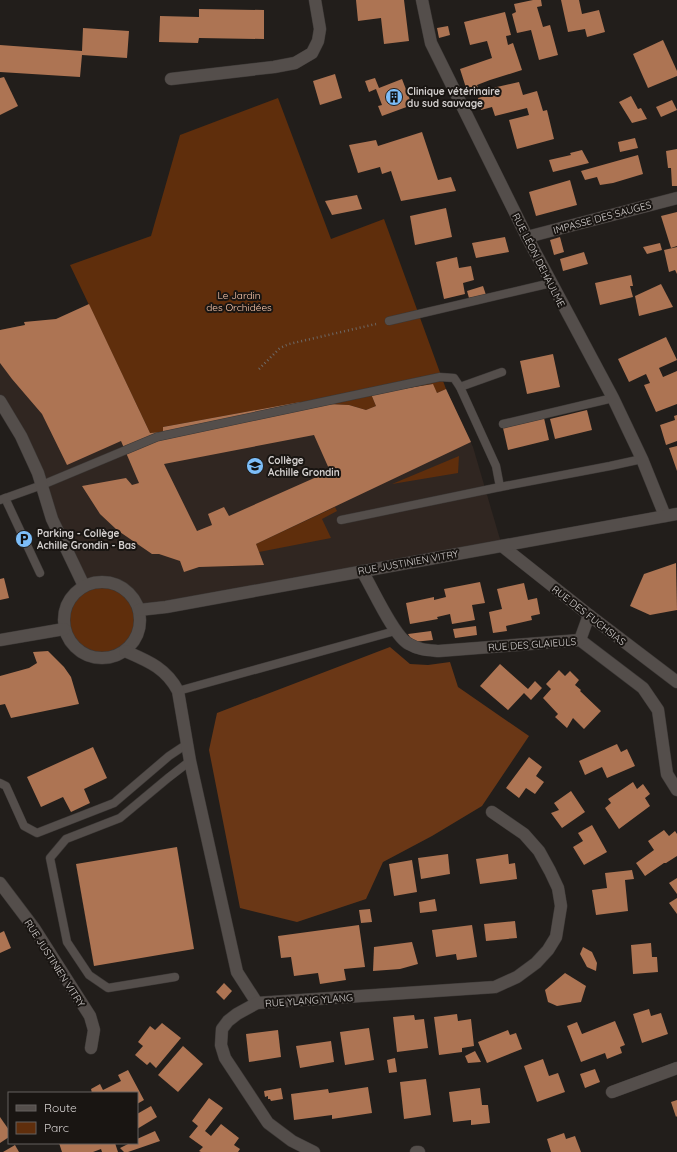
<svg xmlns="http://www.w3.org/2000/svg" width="677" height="1152" font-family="Quicksand,sans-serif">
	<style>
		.built { fill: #302621 }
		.green { fill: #5f2e0c }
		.forest { fill: #6a3716 }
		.building { fill: #ad7453; fill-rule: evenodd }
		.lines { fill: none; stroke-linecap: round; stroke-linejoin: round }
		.lane-casing { stroke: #3c3836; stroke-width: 9 }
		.street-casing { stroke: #3c3836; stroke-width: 13 }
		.path { stroke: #6d6967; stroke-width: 2.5; stroke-dasharray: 1 3; stroke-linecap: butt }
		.lane { stroke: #544e4b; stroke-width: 8 }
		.street { stroke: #544e4b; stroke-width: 12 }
		.labels { text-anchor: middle; stroke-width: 4; stroke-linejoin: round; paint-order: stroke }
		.poi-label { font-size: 10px; font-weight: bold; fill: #d5d1d0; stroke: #191512; text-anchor: start }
		.street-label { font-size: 10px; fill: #d5d1d0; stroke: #191512 }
		.park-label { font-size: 10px; fill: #fcc9ad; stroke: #191512 }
	</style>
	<rect width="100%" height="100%" fill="#221e1b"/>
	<polygon class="built" points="25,325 163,427 300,402 349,405 366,410 371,394 433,384 437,393 446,389 473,447 502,546 139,610 109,582 96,582 84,586 0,400 0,330"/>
	<g class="green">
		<polygon points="278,98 331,239 384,219 446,389 437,393 432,384 371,394 376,406 366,410 349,405 327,404 300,407 300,402 163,427 163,432 150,433 70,265 151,236 180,135"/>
		<polygon points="459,456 458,473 392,484"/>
		<polygon points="335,507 337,511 322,519 331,538 259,552 256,544"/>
		<circle cx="102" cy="620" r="38"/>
	</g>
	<polygon class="forest" points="390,647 410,664 428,665 450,662 458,687 529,736 482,806 432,836 383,862 366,899 297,922 240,908 209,750 217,713"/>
	<g class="building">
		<polygon points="356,0 404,0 409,41 384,44 381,18 358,21"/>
		<polygon points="533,0 541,0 542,6 537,7 543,27 550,25 558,55 539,60 531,30 517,33 512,14 516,12 514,4"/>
		<polygon points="561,0 579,0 582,14 599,10 605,32 587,37 585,29 568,32"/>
		<polygon points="199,9 264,10 264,39 199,38 198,43 159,42 160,16 199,17"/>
		<polygon points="505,12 511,35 506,36 508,45 513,43 522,70 490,80 477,85 478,88 467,91 460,69 492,58 487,41 470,45 464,22"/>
		<polygon points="448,26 450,35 439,38 437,28"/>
		<polygon points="83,28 129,31 127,58 82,55 80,77 0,72 0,45 82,51"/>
		<polygon points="663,40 677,71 677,76 648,88 633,54"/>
		<polygon points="335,74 342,98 320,105 313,81"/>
		<polygon points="4,77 18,106 0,115 0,78"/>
		<polygon points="375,78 379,88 402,79 412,105 382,116 378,106 382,105 376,89 369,92 365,81"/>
		<polygon points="519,82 523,95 537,91 543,111 547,110 554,139 517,149 509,120 529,115 527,108 495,116 492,107 481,110 478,98 489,95 488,89"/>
		<polygon points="631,96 638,109 641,108 647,119 632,123 619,102"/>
		<polygon points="672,100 677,110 661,117 656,107"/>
		<polygon points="422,132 438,180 451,177 456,191 401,201 391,171 382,174 380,167 358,173 349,145 376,140 378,146"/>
		<polygon points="635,138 638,148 620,152 618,142"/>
		<polygon points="677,149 677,186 672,186 671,168 668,168 666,151"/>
		<polygon points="582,150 589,163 553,172 549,160 571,155 570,153"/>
		<polygon points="638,155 643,174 613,183 600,185 597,177 585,180 581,171"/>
		<polygon points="570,180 577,205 536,216 529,192"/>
		<polygon points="357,195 362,209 332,215 325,201"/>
		<polygon points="446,208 452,237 415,245 410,216"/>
		<polygon points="677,212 677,246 671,248 661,216"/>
		<polygon points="505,237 509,252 476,258 472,243"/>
		<polygon points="560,237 564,252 554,255 550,240"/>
		<polygon points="660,243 662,250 647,254 643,247"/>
		<polygon points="677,247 677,274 675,270 669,272 664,250"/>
		<polygon points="584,252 588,264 563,271 560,259"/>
		<polygon points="457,257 459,268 471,266 474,280 463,283 465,294 444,299 436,262"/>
		<polygon points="631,275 633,286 630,286 633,297 600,305 595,283"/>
		<polygon points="661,284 673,307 639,316 635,296"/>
		<polygon points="483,286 486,295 469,298 467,291"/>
		<path d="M89,304L150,433L163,432V427L300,402V407L327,404L349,405L366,410L376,406L371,394L433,384L437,393L446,389L471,442L256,544L264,565L199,567L184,572L180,561L159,554H152L117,530L100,514L82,486L126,478L132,485L139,483L121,441L67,465L42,414L12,379L0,363V330L25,325L24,322L56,319ZM314,435L330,471L229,516L224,507L208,514L212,525L197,531L164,464Z"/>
		<polygon points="666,337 677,360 659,368 663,377 677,371 677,404 656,412 644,385 650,383 646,374 629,382 618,359"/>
		<polygon points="553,354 560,387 527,394 520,361"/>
		<polygon points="587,410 592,430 555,439 550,419"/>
		<polygon points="677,415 677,441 666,445 660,425 675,420 674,416"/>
		<polygon points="544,418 549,440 508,450 503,428"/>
		<polygon points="677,446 677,471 669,448"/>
		<polygon points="676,563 677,610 650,615 630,606 644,574"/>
		<polygon points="4,578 9,598 0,600 0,579"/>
		<polygon points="480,582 485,603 472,605 475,620 452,624 450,614 437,617 438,619 410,624 406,603 434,597 434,600 446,597 444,589"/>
		<polygon points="524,583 528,600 537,598 540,614 531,616 532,620 506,626 507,631 493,633 489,612 502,609 497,589"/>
		<polygon points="476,626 477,635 455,638 453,629"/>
		<polygon points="431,631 433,640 413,642 408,634"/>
		<polygon points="48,651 64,667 71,677 79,704 11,718 5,704 0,705 0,676 29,668 37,663 33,652"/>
		<polygon points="500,664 528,689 535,681 542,688 531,700 524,693 508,710 480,686"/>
		<polygon points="559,670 565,676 570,671 579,680 575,685 581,690 580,691 601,711 584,729 573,718 567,728 555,717 558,714 543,698 551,689 546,684"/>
		<polygon points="617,744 621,752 627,749 635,766 607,778 602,767 585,775 579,761"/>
		<polygon points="93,747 107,778 84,789 90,803 71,812 63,797 41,807 27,777"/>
		<polygon points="529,757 542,767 536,776 544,782 535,794 526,788 519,798 506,788"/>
		<polygon points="633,782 637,789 643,784 650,794 645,798 650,806 619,829 605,808 611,803 608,799"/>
		<polygon points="571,791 585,812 562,828 551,813 559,810 554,803"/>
		<polygon points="592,825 607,852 584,865 573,847 583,841 578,833"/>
		<polygon points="664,830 669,836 675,831 677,834 677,856 666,863 664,863 645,876 636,863 654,850 648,841"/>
		<polygon points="177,847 194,949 94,966 76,864"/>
		<polygon points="448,854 450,874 421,879 418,858"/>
		<polygon points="508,854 509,864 515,863 517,879 480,884 476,859"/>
		<polygon points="412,860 417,892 394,896 389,864"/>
		<polygon points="632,870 634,879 625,880 628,911 596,915 592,890 607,888 605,873"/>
		<polygon points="677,878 677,894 669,883"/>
		<polygon points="677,898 677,914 669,903"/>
		<polygon points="435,899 437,911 420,913 419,902"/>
		<polygon points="370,909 372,922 361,923 359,910"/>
		<polygon points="515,921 517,938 486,941 484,924"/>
		<polygon points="359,925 365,967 344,969 346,980 320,984 318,973 294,976 291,957 281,958 278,936"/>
		<polygon points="472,925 477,957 457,960 456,954 436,957 432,930"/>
		<polygon points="4,931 11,948 0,953 0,933"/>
		<polygon points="412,942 418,964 400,969 373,971 374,947"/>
		<polygon points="651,943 652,957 657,957 658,972 633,974 631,945"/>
		<polygon points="583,947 592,952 597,963 596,971 587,967 580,954"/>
		<polygon points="565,973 586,986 581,1002 557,1006 548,1002 545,990"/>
		<polygon points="224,983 232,991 224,1000 216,992"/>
		<polygon points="649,1009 651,1016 661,1013 668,1034 642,1043 633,1014"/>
		<polygon points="457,1014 458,1021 471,1019 474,1046 462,1048 462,1052 439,1055 434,1017"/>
		<polygon points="414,1015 415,1020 424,1019 428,1048 397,1052 393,1017"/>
		<polygon points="615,1021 625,1045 620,1047 622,1053 607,1059 605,1053 581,1062 567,1026 577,1022 582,1034"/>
		<polygon points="162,1023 181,1038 156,1068 150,1062 147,1065 135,1055 143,1046 138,1042 150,1026 155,1030"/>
		<polygon points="369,1028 374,1060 345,1065 340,1032"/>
		<polygon points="278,1030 281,1057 249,1062 246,1034"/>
		<polygon points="508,1030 510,1035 516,1033 522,1049 487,1063 478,1042"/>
		<polygon points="331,1041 334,1062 300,1068 296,1046"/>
		<polygon points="183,1046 203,1064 178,1092 158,1075"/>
		<polygon points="475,1051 481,1062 468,1063 465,1056"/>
		<polygon points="395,1058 397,1072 389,1073 387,1060"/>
		<polygon points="543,1059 549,1076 558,1073 565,1092 537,1102 524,1066"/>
		<polygon points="595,1069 600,1082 585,1088 580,1074"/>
		<polygon points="128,1070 144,1100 137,1104 137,1093 92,1093 91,1089 100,1084 103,1090 121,1081 118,1075"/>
		<polygon points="426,1079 431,1115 404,1119 400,1082"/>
		<polygon points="368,1087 372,1113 332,1119 332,1115 294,1120 291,1094 328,1089 329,1093"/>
		<polygon points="281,1088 283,1099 271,1101 270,1099 268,1099 268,1096 265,1097 264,1091"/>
		<polygon points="480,1088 482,1105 488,1105 490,1123 471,1125 471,1120 453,1122 449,1092"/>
		<polygon points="209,1098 223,1108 205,1131 211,1136 221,1124 239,1138 234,1145 240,1149 238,1152 201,1152 199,1151 203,1147 189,1137 198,1126 192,1121"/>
		<polygon points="677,1100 677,1116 676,1117 671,1102"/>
		<polygon points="151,1106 157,1117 137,1129 137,1114"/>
		<polygon points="0,1117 9,1130 9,1137 0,1143"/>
		<polygon points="155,1131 160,1141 128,1152 124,1152 120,1148 130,1143 137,1143 137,1139"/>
		<polygon points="564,1133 566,1139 575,1136 581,1152 551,1152 547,1139"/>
		<polygon points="59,1143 115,1143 118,1152 102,1152 101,1149 93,1152 62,1152"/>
		<polygon points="15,1145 19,1152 3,1152"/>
	</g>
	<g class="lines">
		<g class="lane-casing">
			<g id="lane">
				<polyline points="389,321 551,283"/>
				<polyline points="460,387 502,372"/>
				<polyline points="503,424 613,398"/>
				<polyline points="5,498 40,573"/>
				<polyline points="0,500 42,485 157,437 440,377 454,378 460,387 496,466 500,487"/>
				<polyline points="341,520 500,487 610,466 642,459"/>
				<polyline points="178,691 395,631"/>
				<polyline points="0,783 6,786 24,826 37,833 114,803 169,756 187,744"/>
				<polyline points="175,977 108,988 89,975 67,942 50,858 66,839 120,818 168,778 190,761"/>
			</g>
		</g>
		<g class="street-casing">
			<g id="street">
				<polyline points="422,0 431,43 527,237 613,398 642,459 665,516"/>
				<polyline points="171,79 274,67 295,63 312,53 318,41 320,29 315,0"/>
				<polyline points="527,237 677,198"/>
				<polyline points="0,401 21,436 38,473 52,519 84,586"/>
				<polyline points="502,546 589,615 677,682"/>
				<path d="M362,571C372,587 394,637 409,644C419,650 428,650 439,651L580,640L643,688L658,710L667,774L677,790"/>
				<circle cx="102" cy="620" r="38"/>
				<polyline points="139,610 166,607 677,514"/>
				<polyline points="0,640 64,629"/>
				<polyline points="580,640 589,615"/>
				<path d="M125,651C148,661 166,668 178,691L190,761L237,972L257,1003"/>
				<polyline points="0,883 34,928 90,1016 94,1030 91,1048"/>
				<polyline points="612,1092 677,1068"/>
				<polyline points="314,1152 292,1141 268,1123 225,1058 221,1045 222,1029 228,1021 237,1014 257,1003 495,987 517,977 536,963 548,950 556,937 561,906 558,888 550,871 539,851 524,834 492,812"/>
				<polyline points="416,1152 419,1152"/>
			</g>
		</g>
		<polyline class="path" points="259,369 280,348 289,344 376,324"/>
		<use href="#lane" class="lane"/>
		<use href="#street" class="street"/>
	</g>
	<defs>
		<g id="building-disc" transform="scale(0.9)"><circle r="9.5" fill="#7dbef9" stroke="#191512"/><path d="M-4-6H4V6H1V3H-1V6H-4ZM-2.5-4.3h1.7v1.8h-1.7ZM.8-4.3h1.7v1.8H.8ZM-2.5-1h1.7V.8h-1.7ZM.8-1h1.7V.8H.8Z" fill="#111"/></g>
		<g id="school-disc" transform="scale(0.9)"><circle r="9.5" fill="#7dbef9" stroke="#191512"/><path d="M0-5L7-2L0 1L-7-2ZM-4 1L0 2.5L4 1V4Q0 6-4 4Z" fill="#111"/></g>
		<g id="parking-disc" transform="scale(0.9)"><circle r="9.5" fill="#7dbef9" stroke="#191512"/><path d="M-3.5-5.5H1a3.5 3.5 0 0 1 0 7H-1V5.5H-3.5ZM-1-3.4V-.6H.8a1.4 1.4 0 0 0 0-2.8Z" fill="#111"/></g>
	</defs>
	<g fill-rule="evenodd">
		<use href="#building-disc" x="394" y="97"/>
		<use href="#school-disc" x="255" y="466"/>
		<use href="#parking-disc" x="24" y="539"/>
	</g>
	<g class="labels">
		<g class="poi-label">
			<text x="407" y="95">Clinique vétérinaire<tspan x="407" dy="12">du sud sauvage</tspan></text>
			<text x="268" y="464">Collège<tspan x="268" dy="12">Achille Grondin</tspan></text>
			<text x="37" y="537">Parking - Collège<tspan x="37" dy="12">Achille Grondin - Bas</tspan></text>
		</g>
		<g class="street-label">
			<text transform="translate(602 217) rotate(-15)" y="4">IMPASSE DES SAUGES</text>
			<text transform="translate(539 260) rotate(63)" y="4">RUE LÉON DEHAULME</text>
			<text transform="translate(408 562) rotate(-10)" y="4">RUE JUSTINIEN VITRY</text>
			<text transform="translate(589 615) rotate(38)" y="4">RUE DES FUCHSIAS</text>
			<text transform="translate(532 644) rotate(-4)" y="4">RUE DES GLAIEULS</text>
			<text transform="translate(55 963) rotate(57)" y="4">RUE JUSTINIEN VITRY</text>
			<text transform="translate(309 1000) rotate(-4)" y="4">RUE YLANG YLANG</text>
		</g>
		<g class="park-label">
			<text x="239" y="299">Le Jardin<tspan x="239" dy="12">des Orchidées</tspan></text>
		</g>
	</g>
	<rect x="8" y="1092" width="130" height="52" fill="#191512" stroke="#64605e"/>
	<rect x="16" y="1105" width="20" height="6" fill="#544e4b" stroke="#64605e"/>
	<text x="44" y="1112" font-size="12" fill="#d5d1d0">Route</text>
	<rect x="16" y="1122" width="20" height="12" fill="#5f2e0c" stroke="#64605e"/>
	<text x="44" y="1132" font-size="12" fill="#d5d1d0">Parc</text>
</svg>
